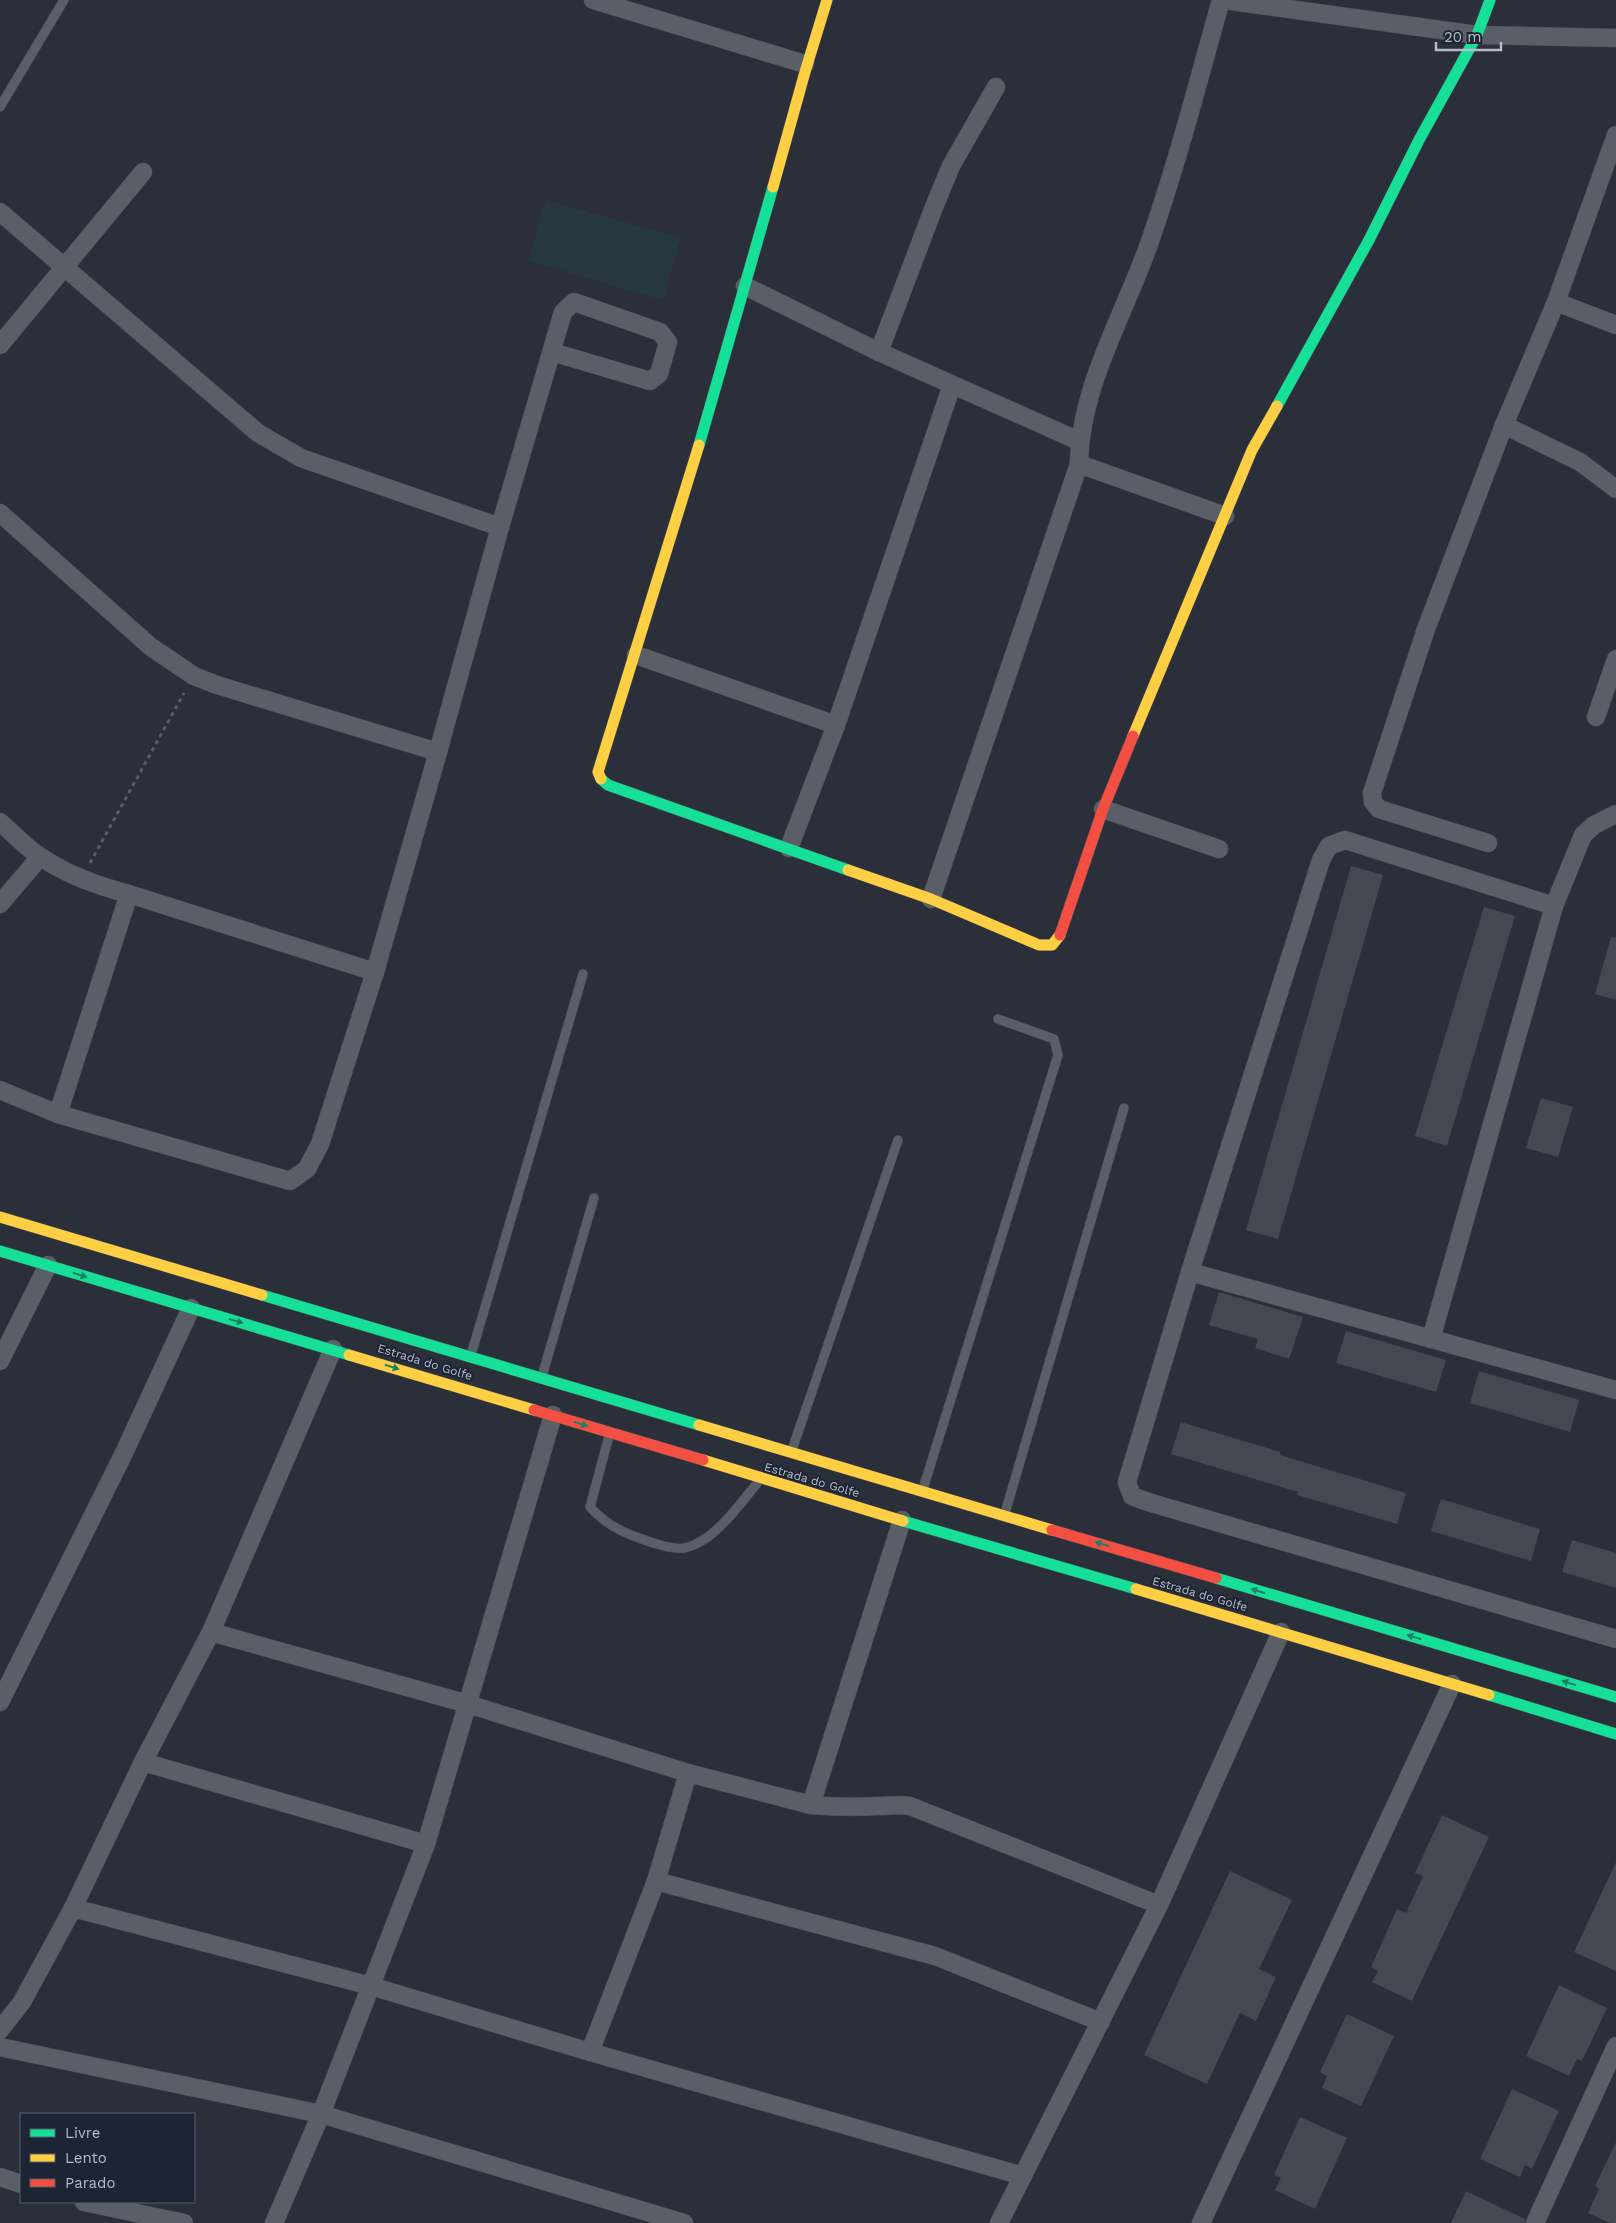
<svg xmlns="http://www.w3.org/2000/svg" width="1616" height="2223" font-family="'Work Sans',sans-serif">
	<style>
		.green { fill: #27393f }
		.building { fill: #444851 }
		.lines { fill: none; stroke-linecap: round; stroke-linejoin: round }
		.lane-casing { stroke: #464a52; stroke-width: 10 }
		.street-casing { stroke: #464a52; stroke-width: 19 }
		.fast-casing { stroke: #464a52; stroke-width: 12 }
		.slow-casing { stroke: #464a52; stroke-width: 12 }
		.jam-casing { stroke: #464a52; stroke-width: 12 }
		.path { stroke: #585d64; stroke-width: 3; stroke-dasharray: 4 4; stroke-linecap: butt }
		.lane { stroke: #5a5e67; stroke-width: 9 }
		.street { stroke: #5a5e67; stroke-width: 18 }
		.fast { stroke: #16e098; stroke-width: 11 }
		.slow { stroke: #ffcf43; stroke-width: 11 }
		.jam { stroke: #f24e42; stroke-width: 11 }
		.oneway { fill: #1a8266 }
		.labels { text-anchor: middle; stroke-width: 4; stroke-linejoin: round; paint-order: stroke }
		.street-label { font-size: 12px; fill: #b4bbca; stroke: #1d2534 }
	</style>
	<rect width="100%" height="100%" fill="#2a2f39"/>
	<polygon class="green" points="546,200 681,238 663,300 528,261"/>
	<g class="building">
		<polygon points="1351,866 1383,875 1278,1239 1246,1230"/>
		<polygon points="1484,907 1515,916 1447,1146 1415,1136"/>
		<polygon points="1611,937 1616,938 1616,1000 1595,994"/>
		<polygon points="1541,1098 1573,1107 1558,1157 1526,1148"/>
		<polygon points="1219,1292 1303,1317 1289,1359 1255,1348 1258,1339 1209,1325"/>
		<polygon points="1346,1331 1446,1360 1436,1392 1336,1363"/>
		<polygon points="1479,1371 1579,1400 1570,1432 1470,1403"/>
		<polygon points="1181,1422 1280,1452 1280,1455 1406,1493 1397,1524 1297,1495 1298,1492 1171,1454"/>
		<polygon points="1441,1499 1540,1529 1531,1561 1431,1531"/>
		<polygon points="1572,1540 1616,1553 1616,1588 1562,1572"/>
		<polygon points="1442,1815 1489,1837 1412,2001 1372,1982 1378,1971 1371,1967 1397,1909 1406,1913 1423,1876 1415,1873"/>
		<polygon points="1616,1862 1616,1971 1574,1952"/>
		<polygon points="1230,1871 1292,1900 1259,1969 1276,1977 1256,2021 1240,2013 1207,2084 1144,2055"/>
		<polygon points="1559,1985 1607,2008 1582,2061 1577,2059 1569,2076 1526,2056"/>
		<polygon points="1347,2014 1394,2036 1361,2106 1322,2088 1327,2076 1320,2072"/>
		<polygon points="1512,2089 1559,2111 1532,2169 1525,2165 1520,2177 1480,2159"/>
		<polygon points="1300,2117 1347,2138 1315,2209 1275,2190 1281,2178 1274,2175"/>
		<polygon points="1616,2142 1616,2223 1610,2223 1588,2213 1599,2189 1595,2186"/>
		<polygon points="1466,2191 1525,2219 1525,2223 1451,2223"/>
	</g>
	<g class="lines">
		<g class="lane-casing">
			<g id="lane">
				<polyline points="0,107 64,0"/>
				<polyline points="471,1355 583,974"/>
				<polyline points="542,1376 594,1198"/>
				<path d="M609,1436L590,1507C604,1523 623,1533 642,1539C652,1543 674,1550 684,1548C713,1543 740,1504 758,1482"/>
				<polyline points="792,1450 898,1140"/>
				<polyline points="923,1489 1058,1055 1054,1039 998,1019"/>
				<polyline points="1005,1513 1124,1108"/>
			</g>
		</g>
		<g class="street-casing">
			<g id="street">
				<polyline points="593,0 805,64"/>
				<polyline points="1224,0 1477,35 1616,38"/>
				<polyline points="0,212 258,433 301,458 500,527"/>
				<polyline points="745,286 879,352 1079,441"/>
				<polyline points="1556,302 1616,325"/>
				<polyline points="0,345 143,172"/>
				<polyline points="879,352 934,207 951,166 996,87"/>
				<polyline points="1504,425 1580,462 1616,489"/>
				<polyline points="1079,464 1225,516"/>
				<polyline points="0,513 151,647 194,676 217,685 438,752"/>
				<polyline points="636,655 836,725"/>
				<polyline points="1596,717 1616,659"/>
				<polyline points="1103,809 1219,849"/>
				<path d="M0,822C13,833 26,848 41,857C67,875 98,886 129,894L375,972"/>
				<polyline points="1488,843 1379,809 1373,802 1372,793 1426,629 1504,425 1556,302 1616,135"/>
				<polyline points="789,848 836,725 952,385"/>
				<path d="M931,899L1079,464C1080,387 1124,315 1149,244C1177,164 1198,82 1221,0"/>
				<polyline points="0,904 40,857"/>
				<polyline points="1554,906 1345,840 1329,846 1321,860 1190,1272 1127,1482 1132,1496 1148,1502 1616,1639"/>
				<polyline points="0,1090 58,1114 290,1181 307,1169 320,1144 375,972 438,752 500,527 563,312 574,302 660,332 668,342 659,374 650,381 552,352"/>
				<polyline points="58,1114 129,894"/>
				<polyline points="1190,1272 1616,1390"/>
				<polyline points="1431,1339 1554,906 1583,835 1594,825 1616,814"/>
				<polyline points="0,1361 48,1265"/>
				<path d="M211,1632L468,1704L688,1773L811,1805C833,1807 856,1807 879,1806C891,1806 897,1804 910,1806L1159,1905"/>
				<polyline points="0,1702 123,1455 191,1308"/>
				<polyline points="143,1762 426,1844"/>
				<polyline points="811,1805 902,1520"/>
				<polyline points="656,1881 935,1956 1101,2022"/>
				<polyline points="73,1908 371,1986 590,2052 1023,2176"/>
				<polyline points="0,2030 22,2002 73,1908 143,1762 211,1632 333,1349"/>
				<polyline points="0,2047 321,2114 684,2223"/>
				<polyline points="590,2052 656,1881 688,1773"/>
				<polyline points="0,2177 21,2184"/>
				<polyline points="84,2202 184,2223"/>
				<polyline points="274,2223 321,2114 426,1844 553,1415"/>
				<polyline points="999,2223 1159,1905 1281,1632"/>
				<polyline points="1201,2223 1452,1684"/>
				<polyline points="1535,2223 1616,2046"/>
			</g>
		</g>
		<g class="fast-casing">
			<g id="fast">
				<polyline points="1277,406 1369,240 1419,140 1477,35 1490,0"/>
				<polyline points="699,445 773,187"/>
				<polyline points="601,779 608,785 848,870"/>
				<polyline points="0,1251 349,1355"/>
				<polyline points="262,1295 699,1425"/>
				<polyline points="903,1521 1136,1589"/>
				<polyline points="1216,1578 1616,1697"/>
				<polyline points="1489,1695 1616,1734"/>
			</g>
		</g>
		<g class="slow-casing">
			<g id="slow">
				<polyline points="773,187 805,72 827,0"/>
				<polyline points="1133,736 1252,450 1277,406"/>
				<polyline points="601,779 598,772 699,445"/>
				<polyline points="848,870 931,899 1039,945 1052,945 1060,935"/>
				<polyline points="0,1217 262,1295"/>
				<polyline points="349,1355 534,1410"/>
				<polyline points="699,1425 1052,1530"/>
				<polyline points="703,1460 903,1521"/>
				<polyline points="1136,1589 1489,1695"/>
			</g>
		</g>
		<g class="jam-casing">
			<g id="jam">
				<polyline points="1060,935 1103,809 1133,736"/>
				<polyline points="534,1410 703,1460"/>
				<polyline points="1052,1530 1216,1578"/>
			</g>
		</g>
		<polyline class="path" points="90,863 184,693"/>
		<use href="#lane" class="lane"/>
		<use href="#street" class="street"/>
		<use href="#fast" class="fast"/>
		<use href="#slow" class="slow"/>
		<use href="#jam" class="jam"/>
	</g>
	<defs><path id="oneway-solid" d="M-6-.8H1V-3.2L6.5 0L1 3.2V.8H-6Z" transform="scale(1.25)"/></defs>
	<g class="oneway">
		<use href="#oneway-solid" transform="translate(80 1275) rotate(17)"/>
		<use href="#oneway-solid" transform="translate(236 1321) rotate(16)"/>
		<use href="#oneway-solid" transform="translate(392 1367) rotate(17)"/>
		<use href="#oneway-solid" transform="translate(581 1424) rotate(18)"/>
		<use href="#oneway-solid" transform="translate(1102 1544) rotate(-163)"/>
		<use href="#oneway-solid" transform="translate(1258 1591) rotate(-163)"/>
		<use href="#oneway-solid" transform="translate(1414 1637) rotate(-163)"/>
		<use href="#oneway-solid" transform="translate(1569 1683) rotate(-163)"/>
	</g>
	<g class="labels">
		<g class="street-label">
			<text transform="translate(425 1362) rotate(17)" y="4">Estrada do Golfe</text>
			<text transform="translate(812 1480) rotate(16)" y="4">Estrada do Golfe</text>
			<text transform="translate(1200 1594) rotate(16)" y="4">Estrada do Golfe</text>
		</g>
	</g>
	<rect x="20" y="2113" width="175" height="90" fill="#1d2534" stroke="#596170"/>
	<rect x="30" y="2129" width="25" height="8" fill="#16e098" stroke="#596170"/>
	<text x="65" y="2138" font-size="15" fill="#b4bbca">Livre</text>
	<rect x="30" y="2154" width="25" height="8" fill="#ffcf43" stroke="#596170"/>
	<text x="65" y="2163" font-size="15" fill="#b4bbca">Lento</text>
	<rect x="30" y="2179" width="25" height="8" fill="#f24e42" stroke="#596170"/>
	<text x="65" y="2188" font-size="15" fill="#b4bbca">Parado</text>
	<path d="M1436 42v8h65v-8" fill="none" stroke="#b4bbca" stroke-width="2.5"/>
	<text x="1444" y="42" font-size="15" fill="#b4bbca" stroke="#1d2534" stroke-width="4" paint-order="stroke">20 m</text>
</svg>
